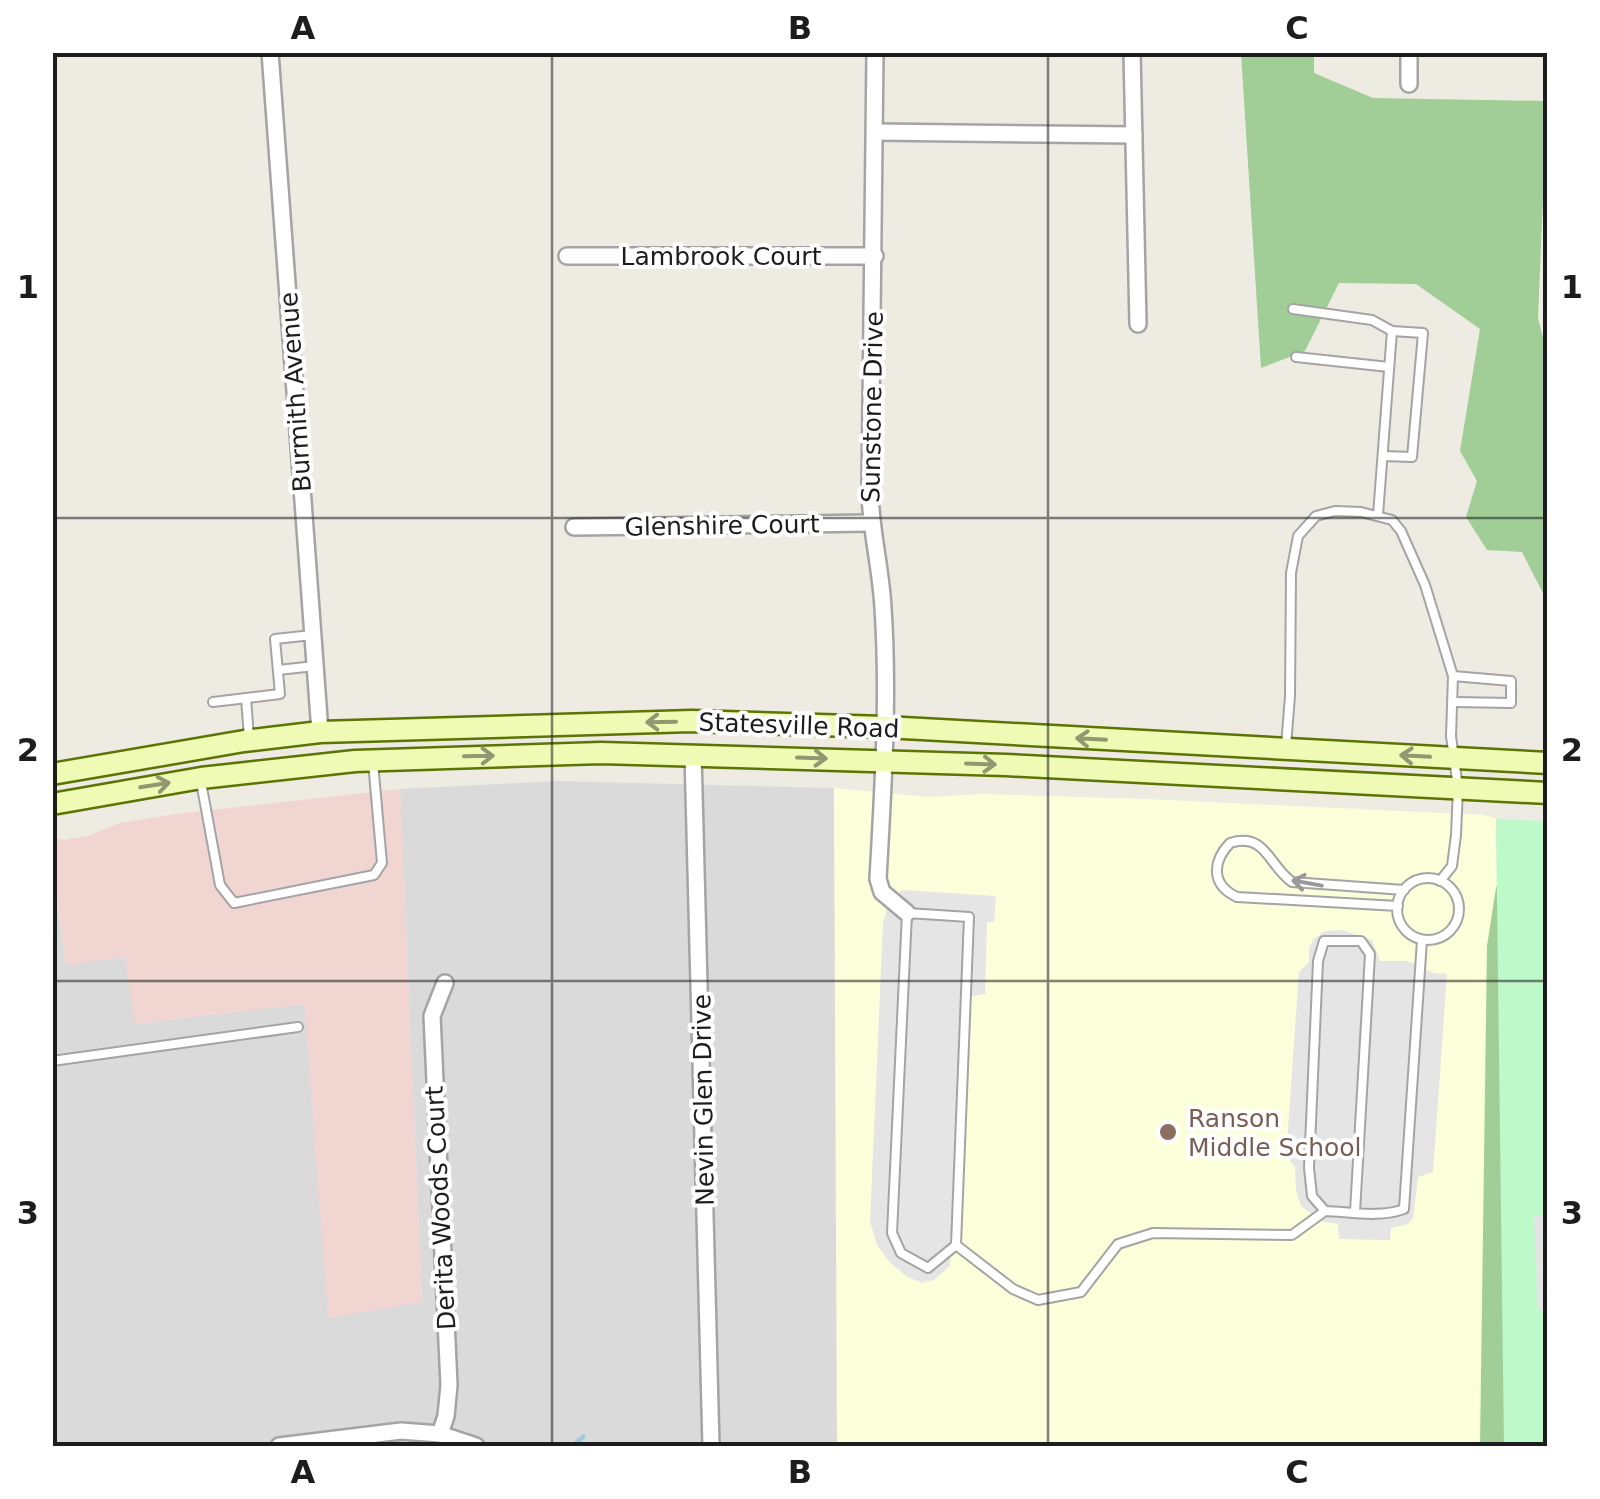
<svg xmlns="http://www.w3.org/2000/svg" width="1600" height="1499" font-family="'DejaVu Sans',sans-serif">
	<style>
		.residential { fill: #dbdada }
		.commercial { fill: #f0d5d1 }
		.education { fill: #fbffda }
		.forest { fill: #a1ce97 }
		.park { fill: #bef9c9 }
		.parking { fill: #e5e5e5 }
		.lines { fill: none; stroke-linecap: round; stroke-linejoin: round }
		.stream { stroke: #a2c9dc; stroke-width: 5 }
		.lane-casing { stroke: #a4a4a4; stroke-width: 12 }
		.street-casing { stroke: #a4a4a4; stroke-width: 20 }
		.secondary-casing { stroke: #5c7404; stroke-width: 25 }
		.lane { stroke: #fff; stroke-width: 8 }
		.street { stroke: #fff; stroke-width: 15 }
		.secondary { stroke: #effab5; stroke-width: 20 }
		.oneway { stroke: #909771 }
		.oneway2 { stroke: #999 }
		.grid { fill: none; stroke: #1d1d1d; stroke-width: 2.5; stroke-opacity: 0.55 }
		.education-dot { fill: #8d6e63; stroke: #fff; stroke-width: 4 }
		.labels { text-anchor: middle; stroke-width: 8; stroke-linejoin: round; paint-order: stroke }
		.street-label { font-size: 25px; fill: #1d1d1d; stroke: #fff }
		.education-label { font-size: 25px; fill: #785e54; stroke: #fff; text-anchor: start }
		.neatline { fill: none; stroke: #1d1d1d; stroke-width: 4 }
		.grid-label { font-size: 32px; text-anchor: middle; font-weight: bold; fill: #1d1d1d }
	</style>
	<rect width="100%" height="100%" fill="#eeebe2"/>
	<polygon class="residential" points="557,781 834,788 838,1446 53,1446 52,866 66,964 126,957 136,1024 304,1003 422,1301 400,789"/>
	<polygon class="commercial" points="400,789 422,1302 328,1318 304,1004 135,1024 125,957 66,965 53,866 52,837 64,840 88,836 120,823 176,814"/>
	<polygon class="education" points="834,788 929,797 982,794 1146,799 1484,815 1496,818 1504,1446 837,1446"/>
	<g class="forest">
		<polygon points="1241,53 1314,53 1314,73 1373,98 1547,101 1538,318 1548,357 1547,601 1522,552 1487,550 1466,517 1477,481 1460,451 1480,329 1416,284 1339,283 1305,351 1261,368"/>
		<polygon points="1507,862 1547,1446 1480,1446 1487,946 1496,888"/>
	</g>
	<polygon class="park" points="1496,819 1547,821 1547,1446 1504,1446"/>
	<g class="parking">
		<polygon points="902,890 996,896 994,922 987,922 985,994 966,997 950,1266 934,1280 922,1283 908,1277 891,1264 877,1245 870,1222 883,924 888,904"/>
		<polygon points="1342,930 1372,940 1380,961 1408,961 1434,973 1447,974 1433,1172 1418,1177 1413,1218 1408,1224 1391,1228 1390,1240 1339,1239 1338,1224 1321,1221 1301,1206 1296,1190 1295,1166 1286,1157 1299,972 1309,962 1309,948 1314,939 1325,931"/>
		<polygon points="1534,1216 1547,1216 1547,1309 1538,1310"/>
	</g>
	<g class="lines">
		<polyline class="stream" points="573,1446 583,1437"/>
		<g class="lane-casing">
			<g id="lane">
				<polyline points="1293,309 1372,320 1392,331 1423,333 1412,457 1383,456"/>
				<polyline points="1296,357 1389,367"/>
				<polyline points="1378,515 1392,331"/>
				<polyline points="278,670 315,666"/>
				<polyline points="1453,676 1511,681 1511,703 1455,702"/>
				<polyline points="246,698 249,738"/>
				<polyline points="213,702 280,694 275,639 312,635"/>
				<polyline points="1286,746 1290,696 1291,573 1298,536 1316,516 1335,511 1361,512 1392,520 1401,531 1425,585 1453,676 1451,736 1458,788 1456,835 1452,866 1440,881"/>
				<polyline points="201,782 220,885 234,903 374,875 382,863 373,762"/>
				<circle cx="1428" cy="909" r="31"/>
				<path d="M1398,906L1237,897C1211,885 1212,862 1230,843C1266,832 1268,865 1292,882L1404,890"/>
				<polygon points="907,913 969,917 956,1245 928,1268 901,1253 892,1233"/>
				<polyline points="52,1061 298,1027"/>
				<path d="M1355,1212L1370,954L1361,941H1324L1318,961L1309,1168L1312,1196L1325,1211C1351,1212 1380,1218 1404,1209L1422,940"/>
				<polyline points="956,1245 1013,1289 1038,1300 1081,1292 1118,1244 1153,1233 1292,1235 1325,1211"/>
			</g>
		</g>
		<g class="street-casing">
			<g id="street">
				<polyline points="270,52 320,732"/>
				<path d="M875,52L870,493C871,532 881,569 883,608C889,698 883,789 878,879L882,892L907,913"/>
				<polyline points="1132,52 1138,324"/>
				<polyline points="1409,52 1409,84"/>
				<polyline points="875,132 1134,135"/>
				<polyline points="567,256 875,256"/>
				<polyline points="574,527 871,523"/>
				<polyline points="693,754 711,1446"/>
				<polyline points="440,1434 446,1416 449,1385 432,1016 445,983"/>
				<polyline points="279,1446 401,1431 440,1434 476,1446"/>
			</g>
		</g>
		<g class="secondary-casing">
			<g id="secondary">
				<polyline points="52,774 244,741 320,732 692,721 885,727 1548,763"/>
				<polyline points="52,804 201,778 355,761 601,753 1006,765 1548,793"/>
			</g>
		</g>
		<use href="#lane" class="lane"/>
		<use href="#street" class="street"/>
		<use href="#secondary" class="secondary"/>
	</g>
	<defs><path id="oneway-shaft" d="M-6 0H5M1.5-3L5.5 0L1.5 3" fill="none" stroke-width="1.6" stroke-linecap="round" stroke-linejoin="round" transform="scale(2.5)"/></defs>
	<g class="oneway">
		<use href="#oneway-shaft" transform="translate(661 722) rotate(179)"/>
		<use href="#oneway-shaft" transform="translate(1091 739) rotate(-177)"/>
		<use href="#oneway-shaft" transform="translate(479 756) rotate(-1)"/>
		<use href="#oneway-shaft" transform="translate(1415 756) rotate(-177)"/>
		<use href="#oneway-shaft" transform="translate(812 758) rotate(2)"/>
		<use href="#oneway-shaft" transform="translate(981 764) rotate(2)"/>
		<use href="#oneway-shaft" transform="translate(155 785) rotate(-9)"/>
	</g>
	<use class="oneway2" href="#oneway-shaft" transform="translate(1307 883) rotate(-170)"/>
	<path class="grid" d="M552,52V1446M1048,52V1446M52,518H1548M52,981H1548"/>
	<circle class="education-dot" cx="1168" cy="1132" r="10"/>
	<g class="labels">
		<g class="street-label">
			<text x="721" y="265">Lambrook Court</text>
			<text transform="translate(295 392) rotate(-94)" y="9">Burmith Avenue</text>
			<text transform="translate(872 407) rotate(-89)" y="9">Sunstone Drive</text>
			<text transform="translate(722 525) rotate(-1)" y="9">Glenshire Court</text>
			<text transform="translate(799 725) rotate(2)" y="9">Statesville Road</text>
			<text transform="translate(703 1100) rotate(-91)" y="9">Nevin Glen Drive</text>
			<text transform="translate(440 1208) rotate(-93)" y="9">Derita Woods Court</text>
		</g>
		<g class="education-label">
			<text x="1188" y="1127">Ranson<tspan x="1188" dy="29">Middle School</tspan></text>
		</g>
	</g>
	<rect width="1600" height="1499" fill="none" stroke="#ffffff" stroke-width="110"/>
	<rect x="55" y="55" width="1490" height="1389" class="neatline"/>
	<g class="grid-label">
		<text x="303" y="39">A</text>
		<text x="800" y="39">B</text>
		<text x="1297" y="39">C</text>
		<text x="28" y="298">1</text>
		<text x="1572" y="298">1</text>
		<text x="28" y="761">2</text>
		<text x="1572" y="761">2</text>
		<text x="28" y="1224">3</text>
		<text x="1572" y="1224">3</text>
		<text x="303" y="1483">A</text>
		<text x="800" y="1483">B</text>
		<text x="1297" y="1483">C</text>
	</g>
</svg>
